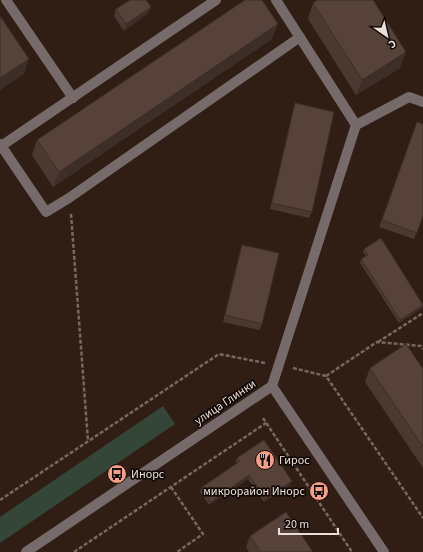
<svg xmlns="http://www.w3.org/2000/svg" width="423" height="552" font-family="'Source Sans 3',sans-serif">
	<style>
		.green { fill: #334638 }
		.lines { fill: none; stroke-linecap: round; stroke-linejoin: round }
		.path { stroke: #77675f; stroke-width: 2.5; stroke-dasharray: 4 2; stroke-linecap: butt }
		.minor { stroke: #766a6a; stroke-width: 10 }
		.wall { fill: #4b3931 }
		.shaded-wall { fill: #3d2e28 }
		.building { fill: #574239; stroke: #3d2e28 }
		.labels { text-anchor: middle; stroke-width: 3.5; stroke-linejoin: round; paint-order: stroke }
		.street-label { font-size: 12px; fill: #ecdfda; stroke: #120a07 }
		.poi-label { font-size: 12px; fill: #ecdfda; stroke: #120a07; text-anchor: start }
	</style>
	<rect width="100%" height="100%" fill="#301e15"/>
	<polygon class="green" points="163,406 175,424 0,543 0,517"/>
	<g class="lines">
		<g class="path">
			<polyline points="71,214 88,441"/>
			<polyline points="378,342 423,313"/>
			<polyline points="293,368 326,376 423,518"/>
			<polyline points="326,376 377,342 421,346 423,349"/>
			<polyline points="263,418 352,552"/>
			<polyline points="171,487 203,534 177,552"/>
			<polyline points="0,500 219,354 265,363"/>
			<polyline points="74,552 266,423"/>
		</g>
		<g class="minor">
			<polyline points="6,0 73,98"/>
			<polyline points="356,125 409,97 423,102"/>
			<polyline points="0,144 46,212 69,198 300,37"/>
			<polyline points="1,146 216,0"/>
			<polyline points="272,386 356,125 276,0"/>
			<polyline points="26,552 272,386 384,552"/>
		</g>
	</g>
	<g class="wall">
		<polygon points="313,3 400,68 356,95 308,19"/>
		<polygon points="151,7 148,13 124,31 114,16 116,9"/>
		<polygon points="272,39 53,187 32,155 37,140"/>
		<polygon points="295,103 312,212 309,218 270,209 293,110"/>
		<polygon points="417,122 423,215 414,239 379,227"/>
		<polygon points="242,245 262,324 259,330 223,322 240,251"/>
		<polygon points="364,249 423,305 422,308 399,323 360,263 361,259 366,256 363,252"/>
		<polygon points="370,368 423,369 423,468 365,382"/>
		<polygon points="237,458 290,485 264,502 248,479 209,505 200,492 201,488 237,463 236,461"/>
		<polygon points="250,536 313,552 249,552 246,547"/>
	</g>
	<g class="shaded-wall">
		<polygon points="151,7 148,13 124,31 126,24"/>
		<polygon points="278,24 272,39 53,187 59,172"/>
		<polygon points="406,52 400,68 356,95 362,80"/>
		<polygon points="29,59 24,74 0,90 0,78"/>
		<polygon points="423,305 422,308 399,323 400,320"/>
		<polygon points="249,475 248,479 209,505 211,502"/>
		<polygon points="292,481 290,485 264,502 265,499"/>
	</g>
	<g class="building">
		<polygon points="130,0 146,0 151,7 126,24 116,9"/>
		<polygon points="245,0 262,0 278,24 59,172 37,140"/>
		<polygon points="318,0 373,0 406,52 362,80 313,3"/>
		<polygon points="0,16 29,59 0,78"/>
		<polygon points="295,103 334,112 312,212 272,203"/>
		<polygon points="417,122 423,124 423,215 417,233 382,220"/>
		<polygon points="381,238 423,305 400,320 361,259 368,255 364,249"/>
		<polygon points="242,245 279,253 262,324 225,315"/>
		<polygon points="406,344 423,369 423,447 370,368"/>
		<polygon points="264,440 292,481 265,499 249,475 211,502 201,488 240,461 237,458"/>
		<polygon points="286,512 313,552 261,552 250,536"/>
	</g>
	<defs>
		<g id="restaurant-disc" transform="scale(1)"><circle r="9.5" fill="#f49e88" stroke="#120a07"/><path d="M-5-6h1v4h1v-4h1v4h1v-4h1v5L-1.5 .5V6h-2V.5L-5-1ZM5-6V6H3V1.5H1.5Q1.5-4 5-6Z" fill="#111"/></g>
		<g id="bus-disc" transform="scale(1)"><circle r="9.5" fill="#f49e88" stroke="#120a07"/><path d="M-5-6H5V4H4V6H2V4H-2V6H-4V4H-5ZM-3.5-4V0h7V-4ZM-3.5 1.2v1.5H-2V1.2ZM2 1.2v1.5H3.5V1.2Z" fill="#111"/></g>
	</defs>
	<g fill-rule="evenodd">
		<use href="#restaurant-disc" x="265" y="460"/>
		<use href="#bus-disc" x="117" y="474"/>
		<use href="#bus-disc" x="319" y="491"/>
	</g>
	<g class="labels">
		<g class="street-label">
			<text transform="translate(225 402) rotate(-34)" y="4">улица Глинки</text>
		</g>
		<g class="poi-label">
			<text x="279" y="464">Гирос</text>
			<text x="131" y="478">Инорс</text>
			<text x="305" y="495" text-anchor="end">микрорайон Инорс</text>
		</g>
	</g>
	<g transform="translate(387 36) rotate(146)" stroke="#120a07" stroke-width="3" paint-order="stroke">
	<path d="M0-3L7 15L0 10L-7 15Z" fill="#ecdfda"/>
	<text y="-6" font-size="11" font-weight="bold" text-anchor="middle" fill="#ecdfda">С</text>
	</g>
	<path d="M279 528v6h59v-6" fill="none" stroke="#ecdfda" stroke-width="2"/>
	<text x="285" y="528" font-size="12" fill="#ecdfda" stroke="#120a07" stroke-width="3" paint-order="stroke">20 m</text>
</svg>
